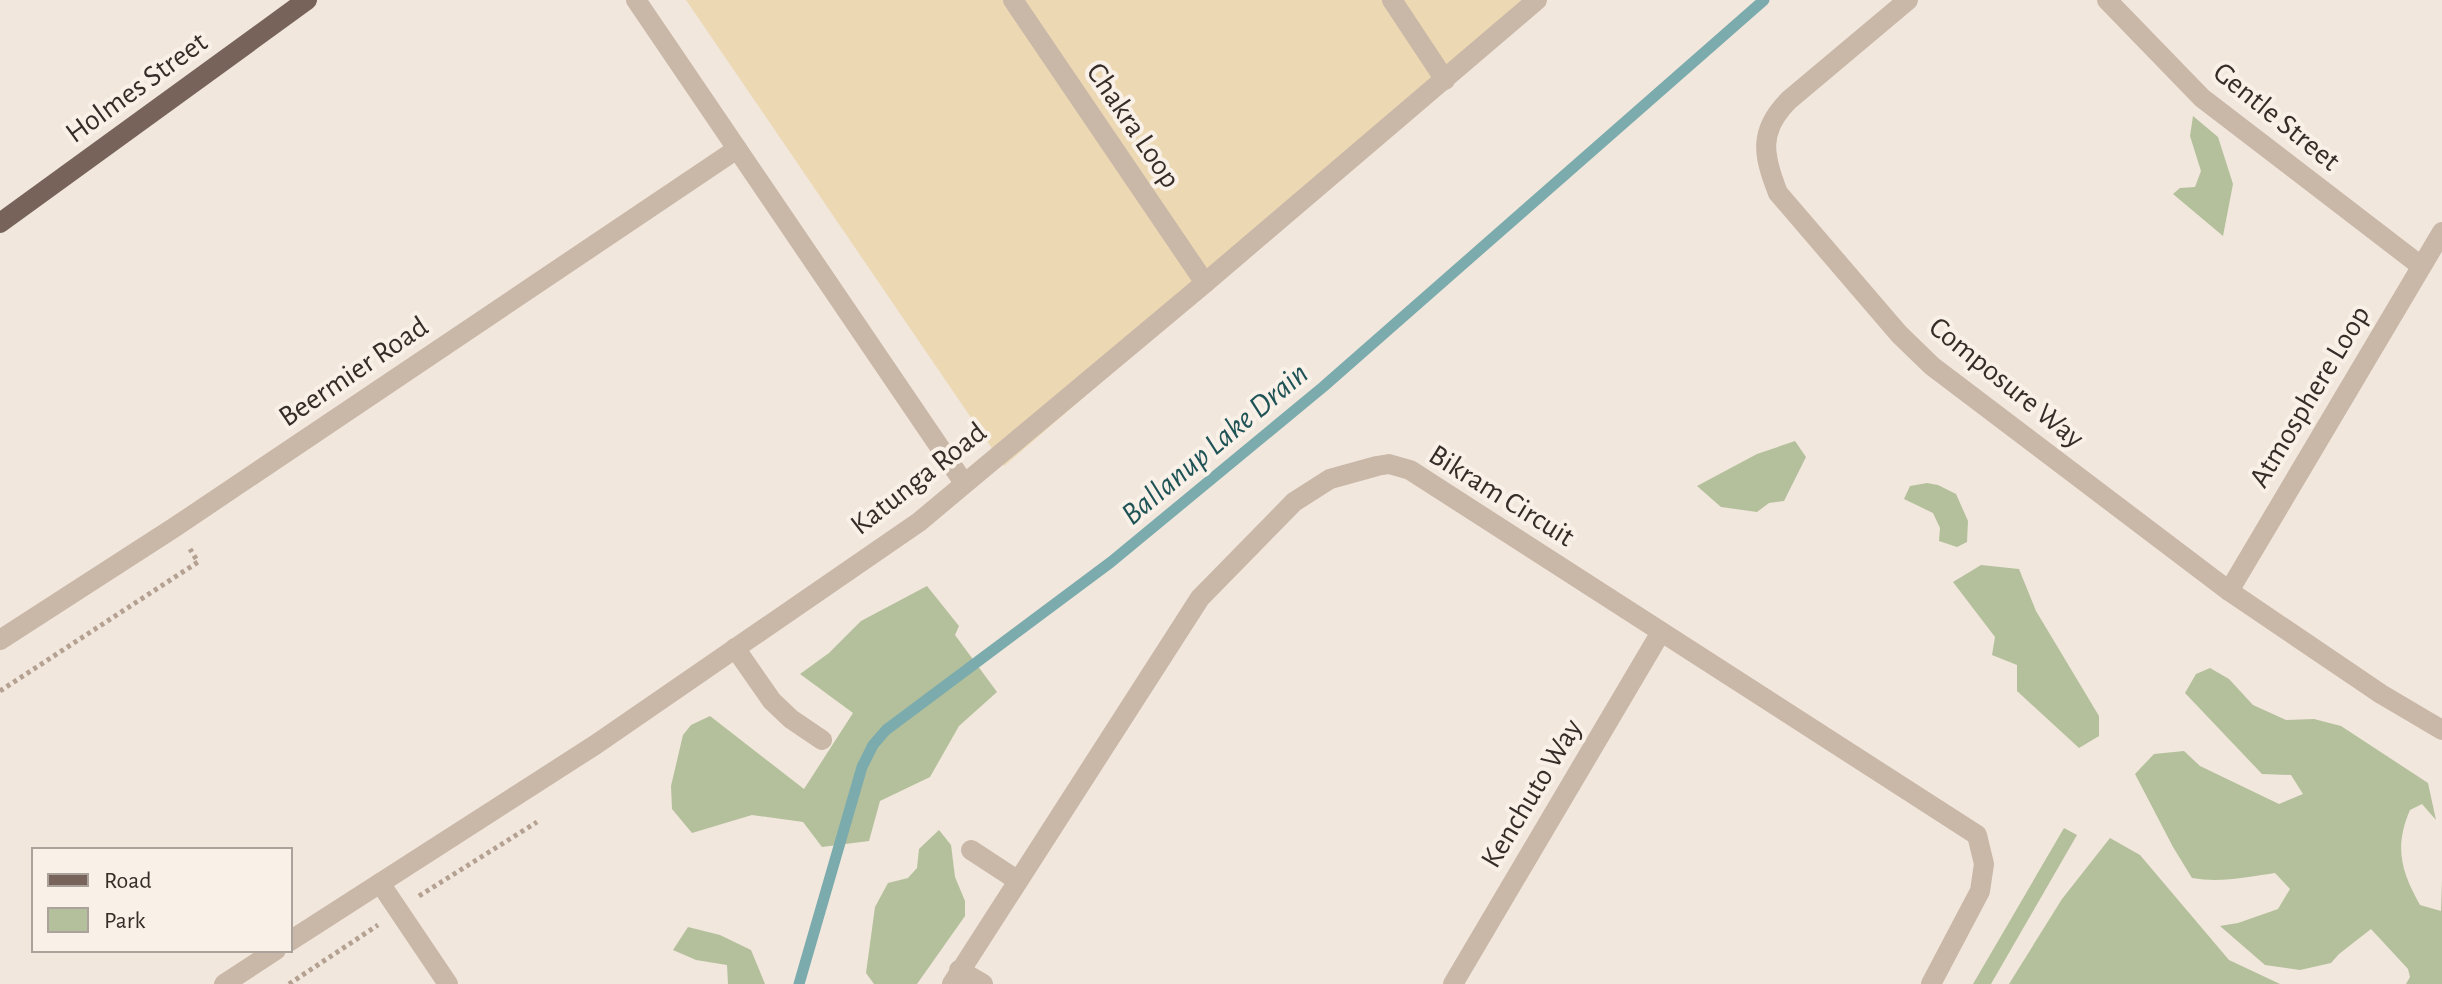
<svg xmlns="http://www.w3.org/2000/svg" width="2442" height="984" font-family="'Alegreya Sans',sans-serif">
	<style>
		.green { fill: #b4c09c }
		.sand { fill: #ecd8b3 }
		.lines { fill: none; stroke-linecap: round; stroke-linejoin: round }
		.stream { stroke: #7babad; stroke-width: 11 }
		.path { stroke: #b5a192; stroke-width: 5; stroke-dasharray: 4 4; stroke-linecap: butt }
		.minor { stroke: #c9b7a8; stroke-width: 20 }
		.major { stroke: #776359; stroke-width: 20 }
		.labels { text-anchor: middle; stroke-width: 8; stroke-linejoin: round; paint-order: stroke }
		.street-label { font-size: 30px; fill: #362c28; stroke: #f9f1e8 }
		.water-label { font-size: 32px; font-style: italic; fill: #1f5356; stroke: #f9f1e8 }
	</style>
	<rect width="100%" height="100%" fill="#f1e7dc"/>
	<g class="green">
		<polygon points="2193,116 2218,137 2233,184 2223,236 2173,194 2180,188 2195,187 2201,171 2190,136"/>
		<polygon points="1795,441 1806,457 1784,501 1769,503 1757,512 1721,507 1697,486 1757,454"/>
		<polygon points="1927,483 1938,485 1956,494 1968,521 1967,542 1957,547 1939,541 1940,528 1933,513 1904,499 1910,486"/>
		<polygon points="1981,565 2019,569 2036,611 2099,716 2099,736 2079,748 2017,691 2017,665 1992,655 1995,637 1953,582"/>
		<polygon points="927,586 959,626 955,635 997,692 959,726 930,777 880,801 869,841 822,847 803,822 752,815 692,833 672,809 671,786 683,735 691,725 710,716 804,789 853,713 800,674 829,653 861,621"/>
		<path d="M2210,668L2229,679L2253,705L2286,720L2314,719L2341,726L2428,783L2436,820L2422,804L2410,810C2394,847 2401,871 2420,905L2441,911L2442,880V984H2406L2410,977L2408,969L2371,929L2339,954L2331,963L2300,970L2265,965L2220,926L2238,923L2278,909L2290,889L2275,873C2247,877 2220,883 2192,878L2173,847L2135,774L2154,754L2184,751L2200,766L2279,804L2303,794L2291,775L2262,774L2185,693L2196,674Z"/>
		<polygon points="2064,828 2077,835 1991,984 1973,984"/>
		<polygon points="939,830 951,845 955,877 965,901 965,916 917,984 874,984 866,973 875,907 888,883 908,878 917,868 919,849"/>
		<polygon points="2110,838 2140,855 2229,960 2280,984 2009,984 2062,899"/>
		<polygon points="688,927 720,935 751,950 765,984 728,984 727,965 696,960 673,950"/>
	</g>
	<polygon class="sand" points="686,0 1545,0 1004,466"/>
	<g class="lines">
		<polyline class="stream" points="799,984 862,767 873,745 886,730 1111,562 1323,387 1764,0"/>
		<g class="path">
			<polyline points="0,691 198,562 190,549"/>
			<polyline points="419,896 537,822"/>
			<polyline points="289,984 378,925"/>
		</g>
		<g class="minor">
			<polyline points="636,0 964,483"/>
			<polyline points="1013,0 1205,283"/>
			<polyline points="1392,0 1445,80"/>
			<path d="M1908,0L1789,100C1758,131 1763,155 1778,193L1899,334L1932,366L2229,591L2381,694L2442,730"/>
			<polyline points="2107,0 2202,98 2421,266"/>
			<polyline points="2229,591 2442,232"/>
			<polyline points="0,640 175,527 737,149"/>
			<polyline points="735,648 772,701 791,719 822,740"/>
			<polyline points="971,850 1017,880"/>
			<polyline points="380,883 448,984"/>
			<polyline points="290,941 595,745 919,522 1205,283 1537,0"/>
			<polyline points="959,970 983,984"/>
			<polyline points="224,984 276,950"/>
			<polyline points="952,984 1200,598 1294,502 1330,479 1377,466 1389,464 1410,470 1977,835 1984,864 1980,891 1931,984"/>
			<polyline points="1453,984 1661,632"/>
		</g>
		<polyline class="major" points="0,223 307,0"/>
	</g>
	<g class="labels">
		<g class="street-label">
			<text transform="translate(136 87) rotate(-36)" y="10">Holmes Street</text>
			<text transform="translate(2277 116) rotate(39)" y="10">Gentle Street</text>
			<text transform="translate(1134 125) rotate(56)" y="10">Chakra Loop</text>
			<text transform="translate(353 371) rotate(-34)" y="10">Beermier Road</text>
			<text transform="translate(2007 382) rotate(39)" y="10">Composure Way</text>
			<text transform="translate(2309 396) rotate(-59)" y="10">Atmosphere Loop</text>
			<text transform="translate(918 478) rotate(-38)" y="10">Katunga Road</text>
			<text transform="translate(1502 495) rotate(32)" y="10">Bikram Circuit</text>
			<text transform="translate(1531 793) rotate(-59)" y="10">Kenchuto Way</text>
		</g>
		<g class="water-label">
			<text transform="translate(1214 443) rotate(-40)" y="11">Ballanup Lake Drain</text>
		</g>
	</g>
	<rect x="32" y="848" width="260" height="104" fill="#f9f1e8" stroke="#aba29b" stroke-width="2"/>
	<rect x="48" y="874" width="40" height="12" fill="#776359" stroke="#aba29b" stroke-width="2"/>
	<text x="104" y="888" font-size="24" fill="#362c28">Road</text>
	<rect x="48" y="908" width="40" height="24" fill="#b4c09c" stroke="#aba29b" stroke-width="2"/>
	<text x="104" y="928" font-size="24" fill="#362c28">Park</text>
</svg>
